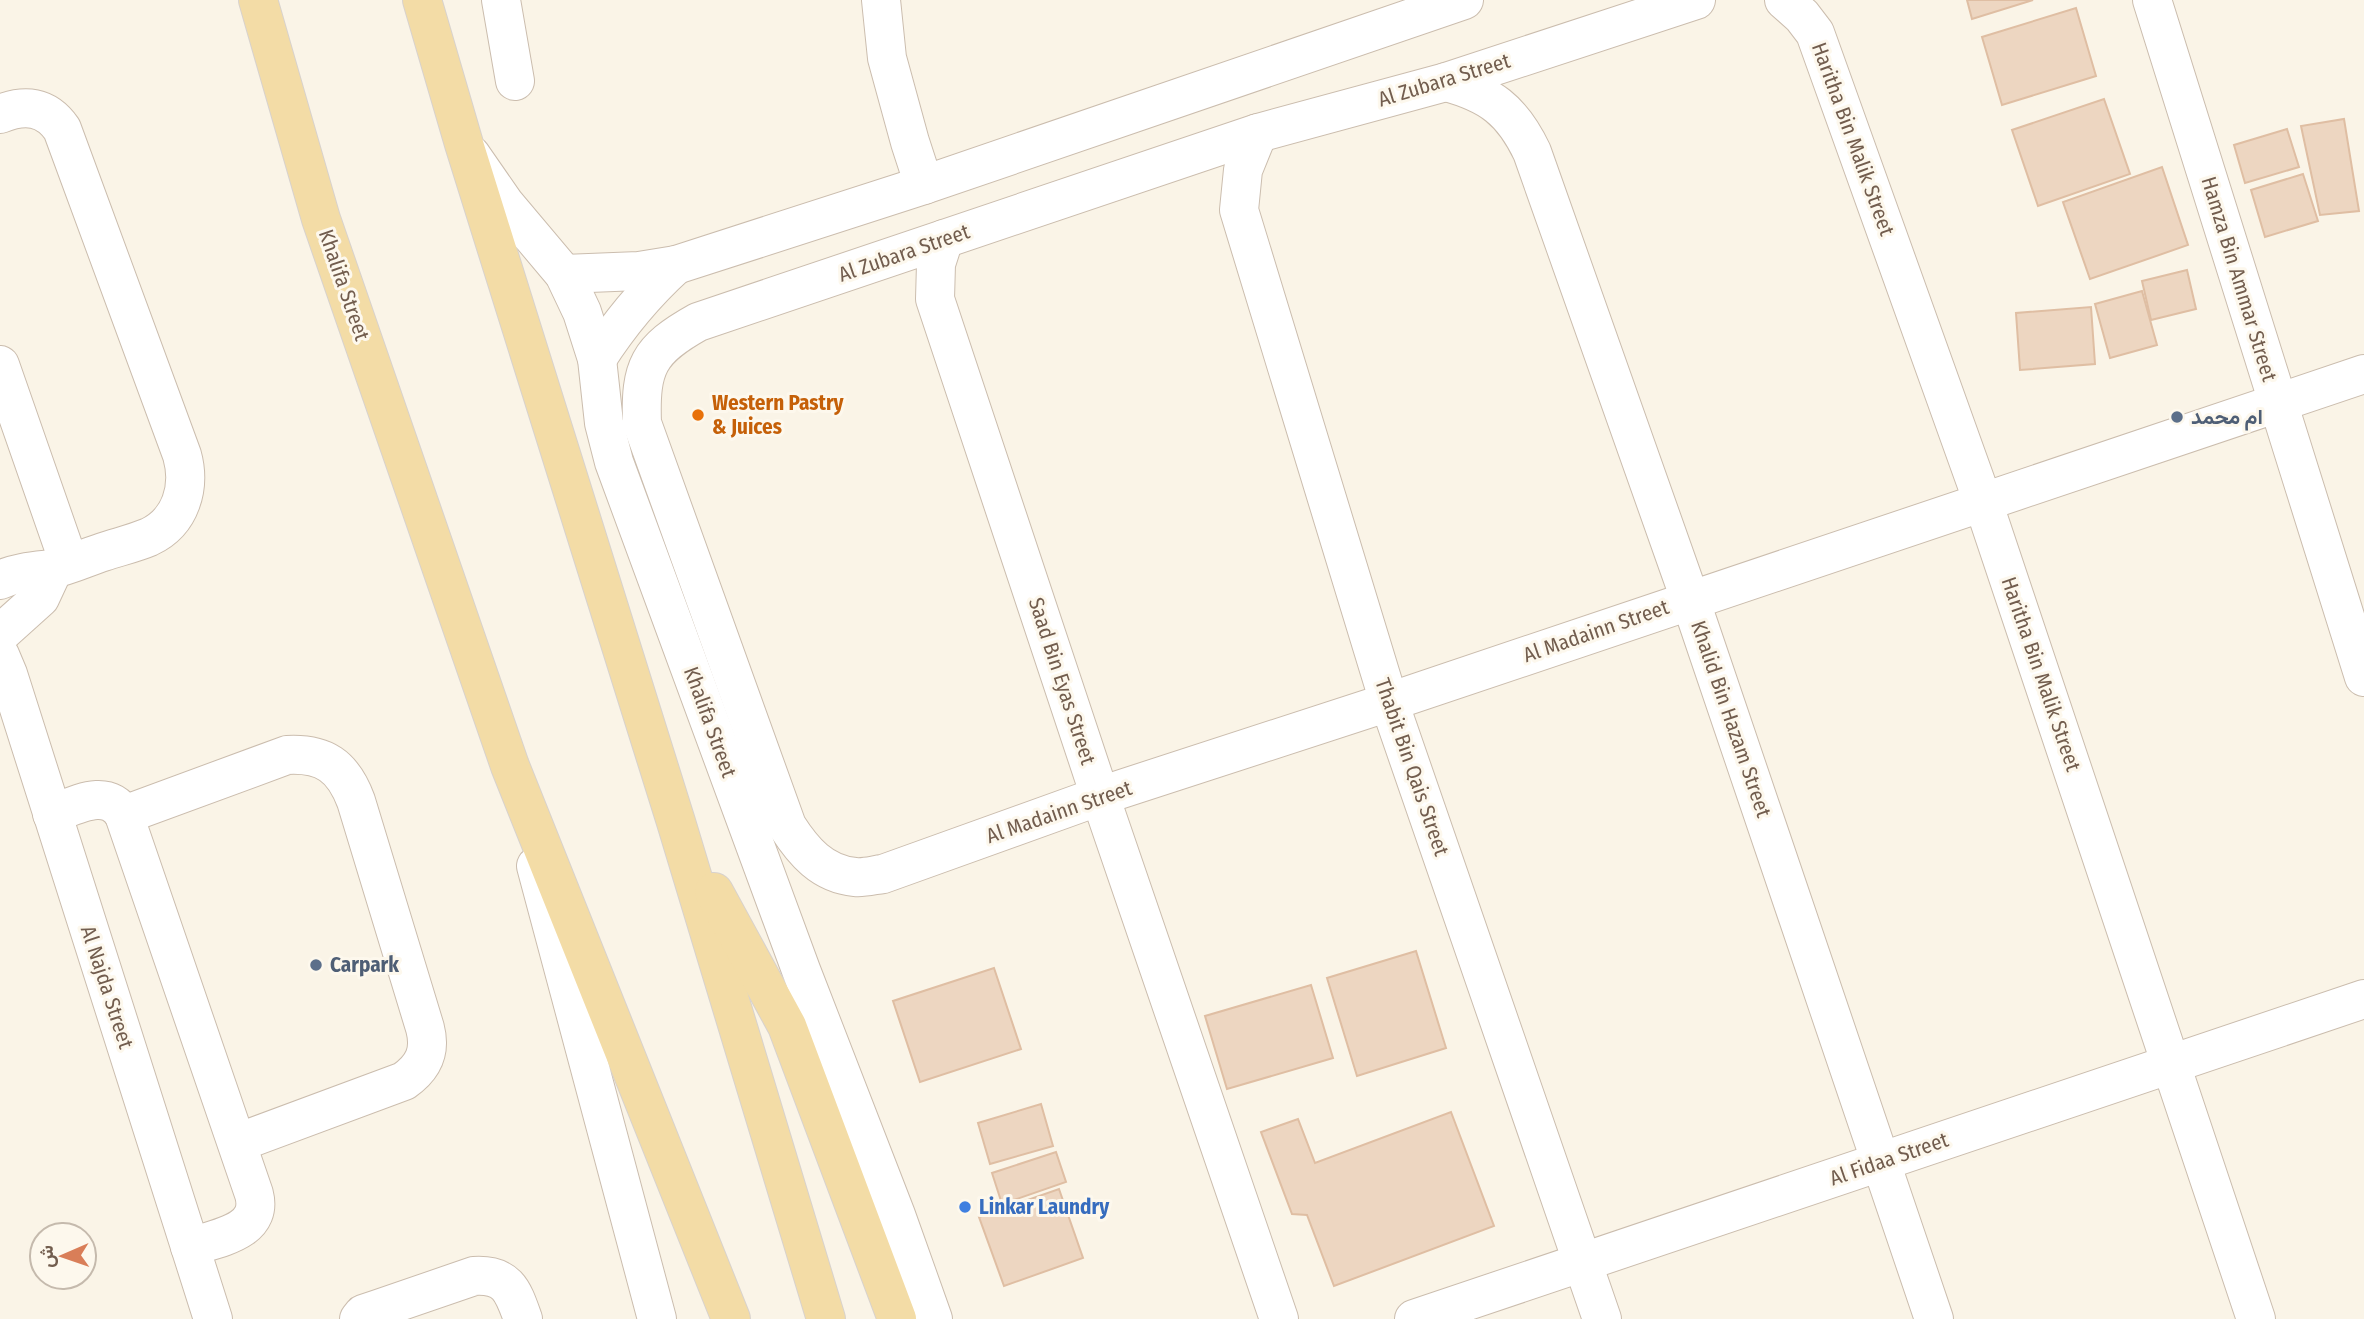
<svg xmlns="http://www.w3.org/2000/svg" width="2364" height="1319" font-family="'Fira Sans Condensed',Vazirmatn,sans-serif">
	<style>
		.building { fill: #edd6c1; stroke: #dfbea3; stroke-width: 2 }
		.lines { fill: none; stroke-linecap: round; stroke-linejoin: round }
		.minor-casing { stroke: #cbbdae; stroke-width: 40 }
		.major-casing { stroke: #d8d2cd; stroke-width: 40 }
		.minor { stroke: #fff; stroke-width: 38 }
		.major { stroke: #f3dca6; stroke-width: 38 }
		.food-dot { fill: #e8710a; stroke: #fdf8ed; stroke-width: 2.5 }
		.service-dot { fill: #5c6f8a; stroke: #fdf8ed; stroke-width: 2.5 }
		.shop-dot { fill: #3f7fe0; stroke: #fdf8ed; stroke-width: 2.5 }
		.labels { text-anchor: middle; stroke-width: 6; stroke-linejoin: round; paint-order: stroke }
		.street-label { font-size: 21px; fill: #725d4e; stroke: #fdf8ed }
		.food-label { font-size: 21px; font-weight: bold; fill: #c56008; stroke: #fdf8ed; text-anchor: start }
		.service-label { font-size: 21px; font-weight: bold; fill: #4e5e75; stroke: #fdf8ed; text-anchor: start }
		.shop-label { font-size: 21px; font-weight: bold; fill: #366cbe; stroke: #fdf8ed; text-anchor: start }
	</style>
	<rect width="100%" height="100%" fill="#faf4e7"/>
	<g class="building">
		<polygon points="1967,0 2033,0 1972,19"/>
		<polygon points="2076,8 2096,76 2002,105 1982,37"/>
		<polygon points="2104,99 2130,174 2038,206 2012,130"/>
		<polygon points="2344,119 2359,211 2320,215 2301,126"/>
		<polygon points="2287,129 2299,167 2245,183 2234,145"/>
		<polygon points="2162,167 2188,245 2090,279 2063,202"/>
		<polygon points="2303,174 2318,221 2265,237 2251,190"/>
		<polygon points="2187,270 2196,309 2151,320 2142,281"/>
		<polygon points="2142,291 2157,345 2110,358 2095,304"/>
		<polygon points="2091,307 2095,364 2020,370 2016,313"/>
		<polygon points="1416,951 1446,1048 1357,1076 1327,978"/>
		<polygon points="994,968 1021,1049 920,1082 893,1001"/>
		<polygon points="1311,985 1333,1058 1227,1089 1205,1016"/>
		<polygon points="1041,1104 1053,1146 990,1164 978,1123"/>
		<polygon points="1451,1112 1494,1226 1334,1286 1307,1215 1292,1214 1261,1132 1298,1119 1315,1163"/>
		<polygon points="1056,1152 1066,1182 1002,1204 992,1173"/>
		<polygon points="1059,1189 1083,1258 1004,1286 979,1217"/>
	</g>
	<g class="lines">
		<g class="minor-casing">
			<g id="minor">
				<polyline points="501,0 515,81"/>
				<polyline points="881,0 887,58 910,142 924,185"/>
				<path d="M1696,0L1446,82L1258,133L698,322C648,350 640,367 642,423L787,826C803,851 822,874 855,877C864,878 874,875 883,874L1100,796L1389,702L2364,374"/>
				<polyline points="1784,0 1802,16 1815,33 1983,502 2256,1319"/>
				<polyline points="2152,0 2364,677"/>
				<path d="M1446,82C1490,94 1512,110 1532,152L1690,599L1934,1319"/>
				<path d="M0,114C25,104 46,106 62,129L182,455C191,487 181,522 149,537C135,543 118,547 103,552C87,557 69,566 52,569C34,571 17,572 0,580"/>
				<polyline points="1258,133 1243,170 1239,210 1389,702 1602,1319"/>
				<polyline points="471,155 505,204 564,274 582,312 597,359 604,423 614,462 801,970 896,1215 933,1319"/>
				<polyline points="944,239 936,264 935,299 1100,796 1279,1319"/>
				<polyline points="564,274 639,271 676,265 924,185 1464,0"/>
				<path d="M597,359C620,323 644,294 676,265"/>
				<polyline points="0,365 69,563"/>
				<polyline points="0,634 40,598 54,568"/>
				<polyline points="0,655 8,674 213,1319"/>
				<path d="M52,814C77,805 107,787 124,815L254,1194C264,1232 217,1238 190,1247"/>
				<path d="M124,815L287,755C324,753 343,766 356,801L425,1028C431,1051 424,1067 404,1081L237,1143"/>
				<polyline points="536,866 657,1319"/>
				<path d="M359,1319L363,1314L378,1309L474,1276C508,1274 513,1291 523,1319"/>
				<polyline points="1414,1319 2364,999"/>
			</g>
		</g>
		<g class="major-casing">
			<g id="major">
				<polyline points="258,0 321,219 510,766 731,1319"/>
				<polyline points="422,0 464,144 676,822 826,1319"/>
				<polyline points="714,892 787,1026 897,1319"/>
			</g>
		</g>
		<use href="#minor" class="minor"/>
		<use href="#major" class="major"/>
	</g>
	<circle class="food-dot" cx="698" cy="415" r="7"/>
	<g class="service-dot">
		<circle cx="2177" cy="417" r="7"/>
		<circle cx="316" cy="965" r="7"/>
	</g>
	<circle class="shop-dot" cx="965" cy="1207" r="7"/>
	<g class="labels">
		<g class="street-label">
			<text transform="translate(1444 80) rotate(-17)" y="7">Al Zubara Street</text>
			<text transform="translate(1853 139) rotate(70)" y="7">Haritha Bin Malik Street</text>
			<text transform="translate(904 253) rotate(-19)" y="7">Al Zubara Street</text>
			<text transform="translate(2239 279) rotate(73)" y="7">Hamza Bin Ammar Street</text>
			<text transform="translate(344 285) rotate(71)" y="7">Khalifa Street</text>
			<text transform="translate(1596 631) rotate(-19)" y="7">Al Madainn Street</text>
			<text transform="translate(2041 674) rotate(71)" y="7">Haritha Bin Malik Street</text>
			<text transform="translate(1062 681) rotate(72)" y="7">Saad Bin Eyas Street</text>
			<text transform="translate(1731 719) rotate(71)" y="7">Khalid Bin Hazam Street</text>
			<text transform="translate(710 722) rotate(70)" y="7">Khalifa Street</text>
			<text transform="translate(1412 767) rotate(71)" y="7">Thabit Bin Qais Street</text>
			<text transform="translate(1059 812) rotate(-19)" y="7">Al Madainn Street</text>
			<text transform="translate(107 987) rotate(72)" y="7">Al Najda Street</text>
			<text transform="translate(1889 1159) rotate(-19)" y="7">Al Fidaa Street</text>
		</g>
		<g class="food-label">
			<text x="712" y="410">Western Pastry<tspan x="712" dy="24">&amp; Juices</tspan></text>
		</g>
		<g class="service-label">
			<text x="2191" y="424">ام محمد</text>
			<text x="330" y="972">Carpark</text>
		</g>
		<g class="shop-label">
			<text x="979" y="1214">Linkar Laundry</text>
		</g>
	</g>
	<g transform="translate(63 1256) rotate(268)"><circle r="33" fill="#fdf8ed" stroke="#c5baad" stroke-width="2"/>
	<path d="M0-5L12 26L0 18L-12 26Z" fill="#d97e58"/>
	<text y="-10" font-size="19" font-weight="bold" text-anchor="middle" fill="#725d4e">ش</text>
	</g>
</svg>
